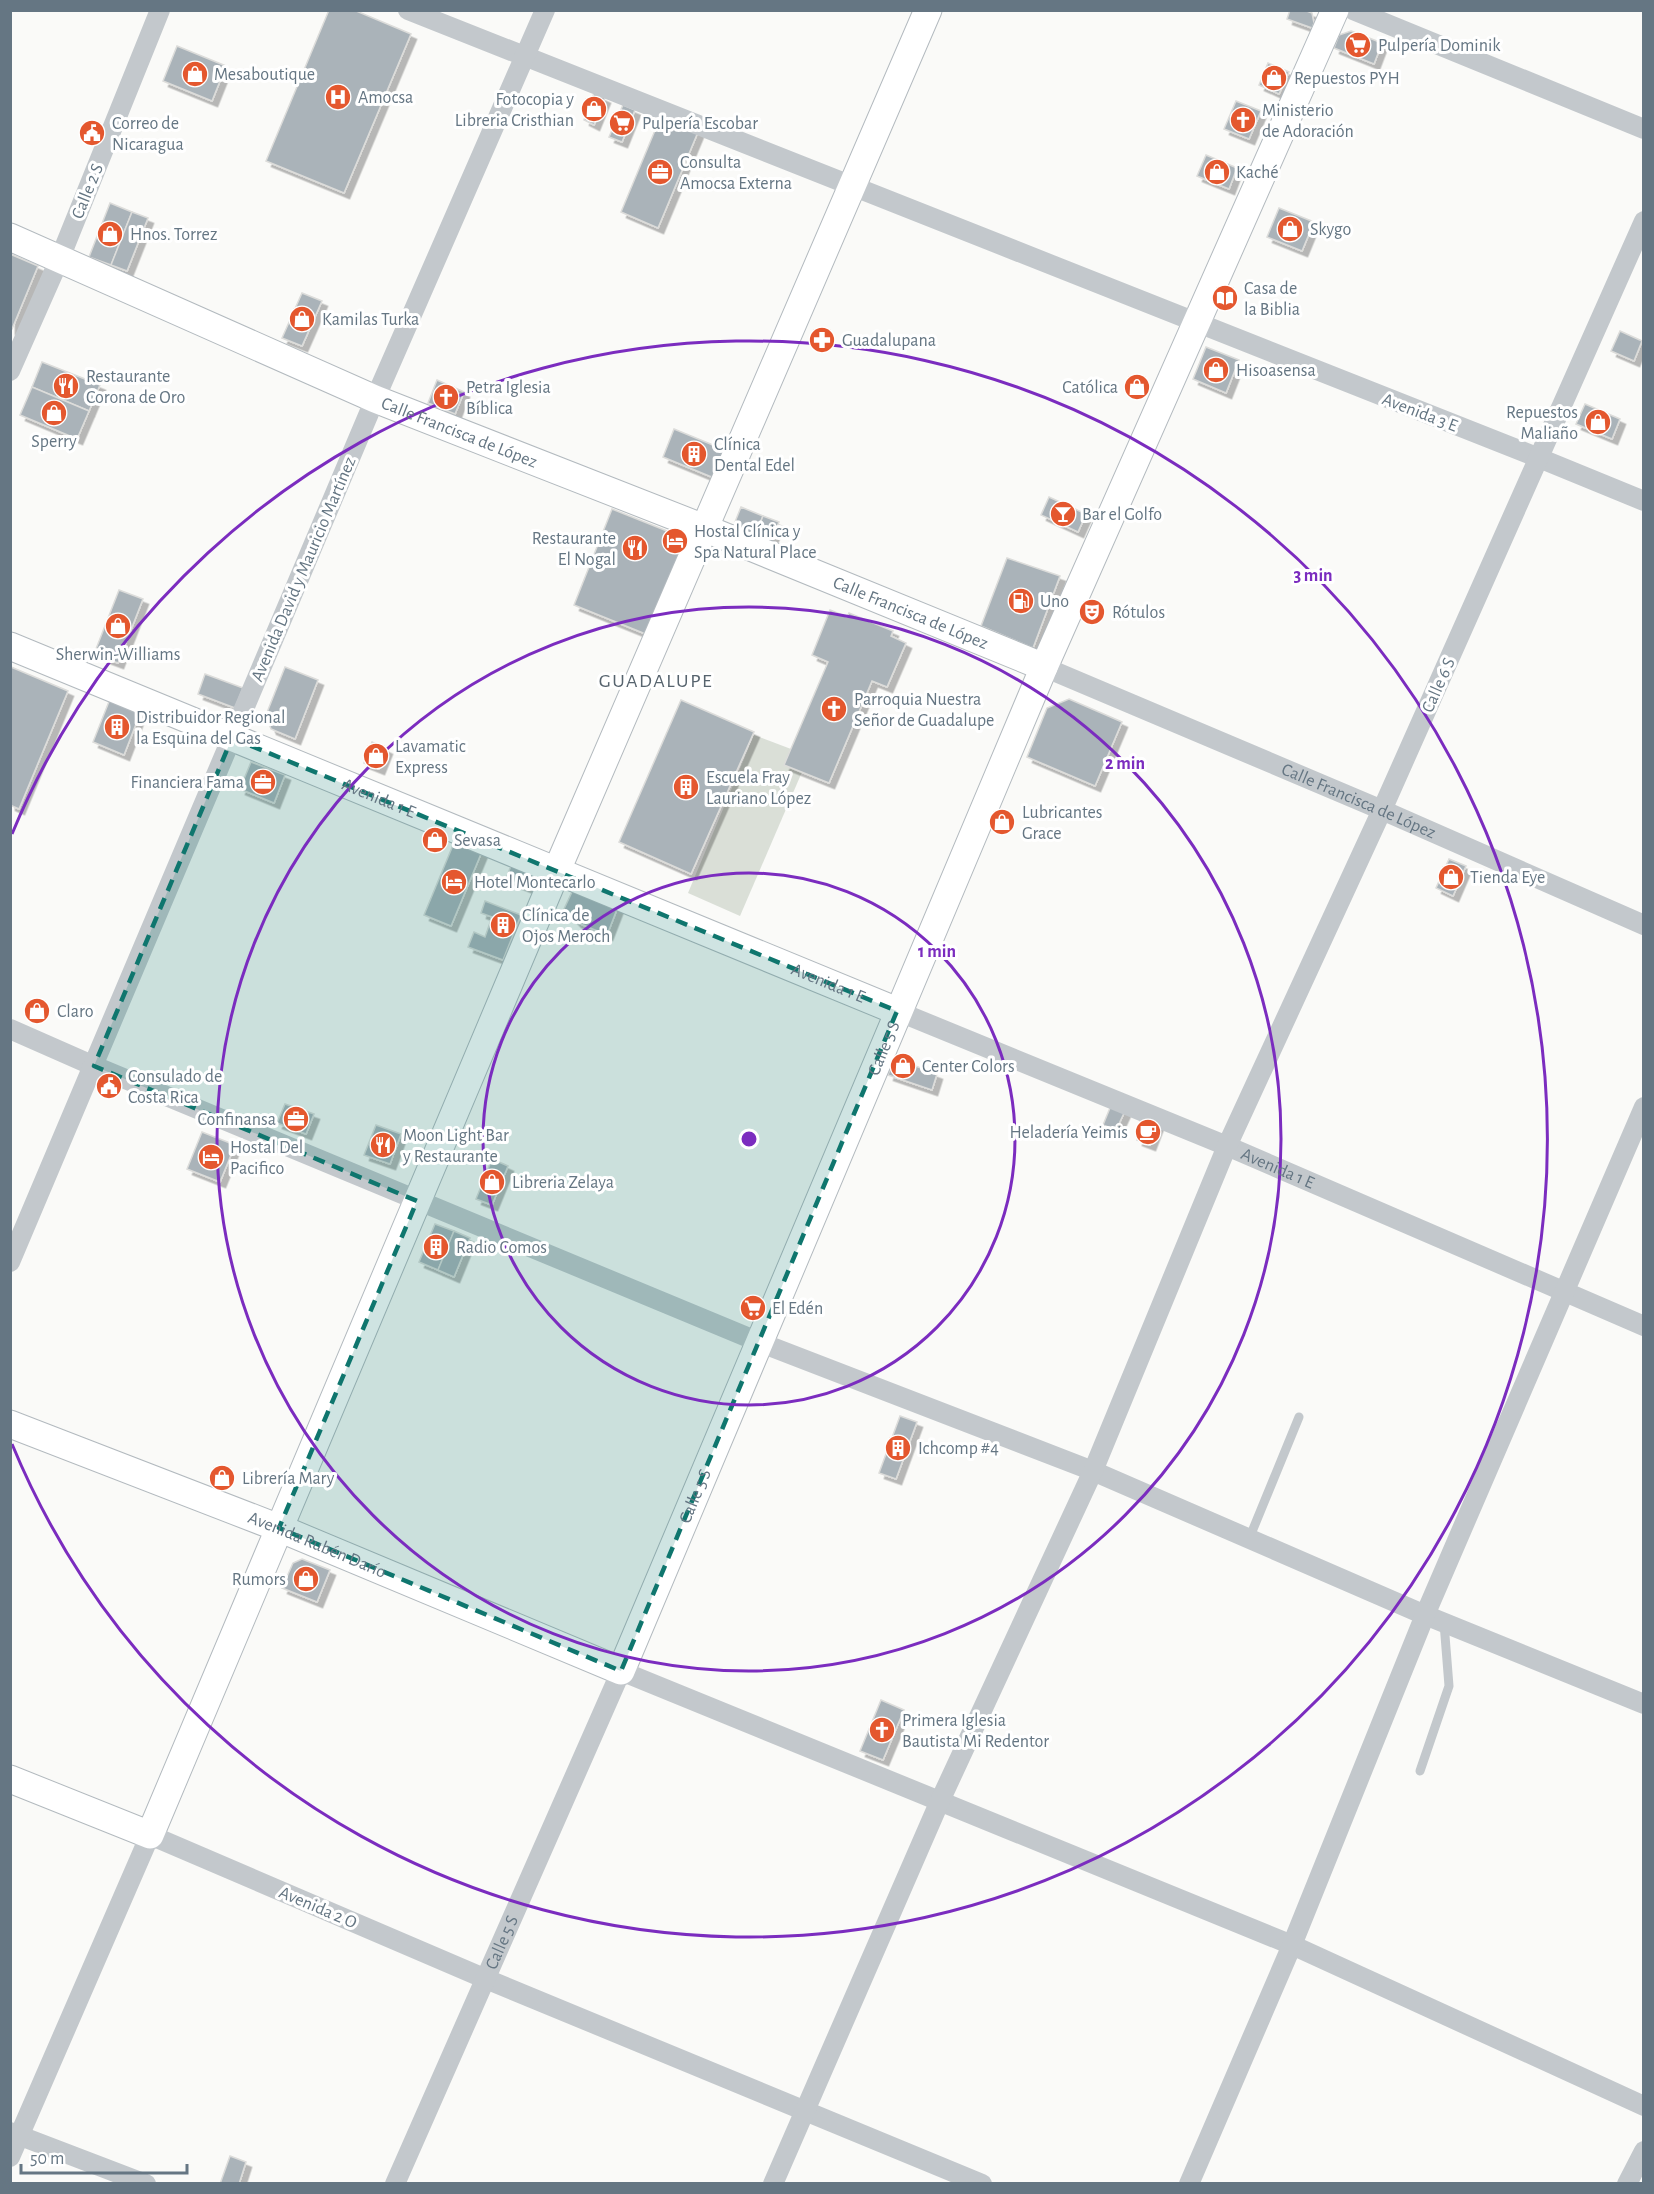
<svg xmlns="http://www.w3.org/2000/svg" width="1654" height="2194" font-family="'Alegreya Sans',sans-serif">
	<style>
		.green { fill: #dadfd7 }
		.building { fill: #aab3b9; stroke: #dcdcda; stroke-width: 1.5; filter: url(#shadow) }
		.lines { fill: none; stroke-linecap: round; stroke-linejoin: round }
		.secondary-casing { stroke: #b3babf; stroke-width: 29 }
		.lane { stroke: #c3c8cc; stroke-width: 9 }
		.street { stroke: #c3c8cc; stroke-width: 20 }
		.secondary { stroke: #fff; stroke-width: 27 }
		.marked { fill: #0f766e; fill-opacity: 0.2; stroke: #0f766e; stroke-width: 4.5; stroke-dasharray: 12 8; stroke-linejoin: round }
		.ring { fill: none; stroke: #7b2cbf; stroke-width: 3 }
		.labels { text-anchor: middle; stroke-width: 6; stroke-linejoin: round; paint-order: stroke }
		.poi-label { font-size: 18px; fill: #657683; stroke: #fff; text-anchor: start }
		.street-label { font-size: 18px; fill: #657683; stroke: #fff }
		.neighbourhood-label { font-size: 20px; letter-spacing: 1.5px; fill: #57646e; stroke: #fff }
		.centre { fill: #7b2cbf; stroke: #fff; stroke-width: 3 }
		.ring-label { font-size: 18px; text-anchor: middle; font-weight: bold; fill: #7b2cbf; stroke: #fff; stroke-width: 6; stroke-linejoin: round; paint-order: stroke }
	</style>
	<defs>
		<filter id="shadow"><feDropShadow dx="5.5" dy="5.5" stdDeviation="0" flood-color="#0004"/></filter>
	</defs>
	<rect width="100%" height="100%" fill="#fafaf8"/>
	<polygon class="green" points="754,735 791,749 802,772 740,916 688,893"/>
	<g class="building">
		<polygon points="329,10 354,10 411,34 344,193 266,161"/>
		<polygon points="1290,10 1304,10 1312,13 1314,23 1312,28 1287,19"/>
		<polygon points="1351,31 1382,43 1374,64 1334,48 1339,35"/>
		<polygon points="177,46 226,66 212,101 163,81"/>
		<polygon points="1268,63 1289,72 1279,94 1259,85"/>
		<polygon points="594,93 605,98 594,125 584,120"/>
		<polygon points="1236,101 1261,111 1249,139 1224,129"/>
		<polygon points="623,105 635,110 622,142 609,137"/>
		<polygon points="661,116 698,132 658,228 621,212"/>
		<polygon points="1206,155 1237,168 1229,189 1197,176"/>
		<polygon points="110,203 132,212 111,265 89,257"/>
		<polygon points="1279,208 1314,222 1302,251 1267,237"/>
		<polygon points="132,212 148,218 127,271 111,265"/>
		<polygon points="10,254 38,266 12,329 10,329"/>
		<polygon points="302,293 322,301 302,346 282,338"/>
		<polygon points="1620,331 1642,341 1634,361 1611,351"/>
		<polygon points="1206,347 1239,360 1226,393 1193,379"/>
		<polygon points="42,362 100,385 89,411 32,387"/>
		<polygon points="437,380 464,392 455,414 428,403"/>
		<polygon points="32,387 89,411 77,439 20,415"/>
		<polygon points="1585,404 1620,419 1612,439 1576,424"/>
		<polygon points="674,429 725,450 714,478 663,457"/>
		<polygon points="1049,497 1086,514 1078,532 1041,515"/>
		<polygon points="741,507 763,516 754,538 737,532 735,522"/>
		<polygon points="612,509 692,541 653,637 574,605"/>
		<polygon points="763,516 779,522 769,545 754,538"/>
		<polygon points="1007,558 1060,576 1033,648 981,626"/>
		<polygon points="119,590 143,599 118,663 94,654"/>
		<polygon points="830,610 847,617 849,613 893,631 891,636 906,643 887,687 872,681 829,783 784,765 828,662 812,655"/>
		<polygon points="11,667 68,691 19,809 10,805"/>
		<polygon points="285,667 318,680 295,739 271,729 266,715"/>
		<polygon points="205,674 243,688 235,708 198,694"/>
		<polygon points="110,699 141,711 124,755 93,742"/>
		<polygon points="1069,699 1122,722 1095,786 1027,757 1047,708"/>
		<polygon points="681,700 754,732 691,874 619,842"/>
		<polygon points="372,742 387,749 379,769 364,763"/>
		<polygon points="251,762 285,775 274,803 240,789"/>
		<polygon points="456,838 483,849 451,926 424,915"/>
		<polygon points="515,855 545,867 535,891 506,879"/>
		<polygon points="1449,859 1466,866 1453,896 1436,888"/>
		<polygon points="579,888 619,904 607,935 576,922 564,909 572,892"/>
		<polygon points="485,901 521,915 503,960 468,947 474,932 485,937 492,917 481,913"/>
		<polygon points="894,1058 937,1074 932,1090 888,1075"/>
		<polygon points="1112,1103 1126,1109 1116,1130 1103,1125"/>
		<polygon points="285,1104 314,1114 306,1134 277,1123"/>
		<polygon points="1146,1120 1158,1124 1150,1145 1137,1140"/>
		<polygon points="376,1125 401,1134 390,1164 364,1155"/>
		<polygon points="202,1132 235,1145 220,1182 187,1169"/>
		<polygon points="492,1159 508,1166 492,1205 476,1199"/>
		<polygon points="435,1224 454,1231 438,1270 419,1262"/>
		<polygon points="454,1231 470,1238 454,1277 438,1270"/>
		<polygon points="900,1416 917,1422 896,1479 879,1473"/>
		<polygon points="302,1559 330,1570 317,1602 282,1588 293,1563"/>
		<polygon points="881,1700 904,1710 883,1760 860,1751"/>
		<polygon points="230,2156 246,2162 239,2184 220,2184"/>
	</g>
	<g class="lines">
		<g class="secondary-casing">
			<g id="secondary">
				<path id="s4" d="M10,237L375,399L704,528L1044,667"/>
				<path id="s5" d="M10,646L897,1011"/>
				<path id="s6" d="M10,1424L279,1528L621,1671L1044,667L1335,10"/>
				<polyline points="10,1779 150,1835 557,870 928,10"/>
			</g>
		</g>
		<g class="lane">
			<polyline points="1249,1539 1299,1417"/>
			<polyline points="1420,1771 1449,1686 1444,1623"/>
		</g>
		<g class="street">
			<polyline points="408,10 1539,458 1644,501"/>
			<polyline points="1353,10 1644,129"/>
			<polyline points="10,371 60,258 160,10"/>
			<path id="s1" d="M1044,667L1382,810L1644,925"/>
			<path id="s2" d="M897,1011L1227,1146L1644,1326"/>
			<polyline points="10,1029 94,1066 759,1342 1093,1471 1425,1615 1644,1704"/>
			<polyline points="10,1262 375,399 545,10"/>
			<polyline points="10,2132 146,2184"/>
			<polyline points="10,2157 150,1835 486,1979 982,2184"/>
			<path id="s3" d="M395,2184L621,1671L1292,1945L1644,2106"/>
			<polyline points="773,2184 939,1803 1093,1471 1227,1146 1382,810 1644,221"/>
			<polyline points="1189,2184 1292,1945 1425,1615 1644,1107"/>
			<polyline points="1627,2184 1644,2151"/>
		</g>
		<use href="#secondary" class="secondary"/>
	</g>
	<path class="marked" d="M232,738L897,1011L621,1671L279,1528L417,1201L94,1066Z"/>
	<g class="ring">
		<circle cx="749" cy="1139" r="266"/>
		<circle cx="749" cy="1139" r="532"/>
		<path d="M12 834A798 798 0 1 1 12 1444"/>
	</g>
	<defs>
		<g id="supermarket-disc" transform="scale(1.35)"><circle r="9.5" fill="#e4572e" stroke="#fff"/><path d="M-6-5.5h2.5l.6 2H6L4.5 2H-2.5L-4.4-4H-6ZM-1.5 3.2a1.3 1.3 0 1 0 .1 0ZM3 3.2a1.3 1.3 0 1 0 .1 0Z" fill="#fff"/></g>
		<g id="shop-disc" transform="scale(1.35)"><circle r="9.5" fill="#e4572e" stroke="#fff"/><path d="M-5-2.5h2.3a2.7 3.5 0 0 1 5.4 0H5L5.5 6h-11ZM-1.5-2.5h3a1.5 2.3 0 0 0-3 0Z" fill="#fff"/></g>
		<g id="hospital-disc" transform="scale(1.35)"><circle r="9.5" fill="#e4572e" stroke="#fff"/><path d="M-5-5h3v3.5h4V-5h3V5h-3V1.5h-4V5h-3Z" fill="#fff"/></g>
		<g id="church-disc" transform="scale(1.35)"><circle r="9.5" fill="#e4572e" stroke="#fff"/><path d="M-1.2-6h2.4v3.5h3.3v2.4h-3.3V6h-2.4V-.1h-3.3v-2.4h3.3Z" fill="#fff"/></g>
		<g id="civic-disc" transform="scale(1.35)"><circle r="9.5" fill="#e4572e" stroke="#fff"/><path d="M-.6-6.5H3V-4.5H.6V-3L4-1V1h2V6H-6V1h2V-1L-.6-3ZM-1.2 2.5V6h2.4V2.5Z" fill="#fff"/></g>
		<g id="office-disc" transform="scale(1.35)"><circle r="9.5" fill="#e4572e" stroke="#fff"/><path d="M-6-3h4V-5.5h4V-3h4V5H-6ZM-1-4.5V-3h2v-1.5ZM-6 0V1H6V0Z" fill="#fff"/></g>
		<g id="library-disc" transform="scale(1.35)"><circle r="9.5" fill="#e4572e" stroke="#fff"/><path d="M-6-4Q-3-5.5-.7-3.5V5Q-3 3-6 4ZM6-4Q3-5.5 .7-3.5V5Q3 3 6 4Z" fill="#fff"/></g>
		<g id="pharmacy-disc" transform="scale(1.35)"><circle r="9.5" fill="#e4572e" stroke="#fff"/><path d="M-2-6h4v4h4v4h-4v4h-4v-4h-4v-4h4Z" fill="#fff"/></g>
		<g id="restaurant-disc" transform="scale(1.35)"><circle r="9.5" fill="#e4572e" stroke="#fff"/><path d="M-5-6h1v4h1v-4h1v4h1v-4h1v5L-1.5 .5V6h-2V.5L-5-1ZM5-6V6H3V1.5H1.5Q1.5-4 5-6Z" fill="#fff"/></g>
		<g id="building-disc" transform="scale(1.35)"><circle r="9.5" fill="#e4572e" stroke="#fff"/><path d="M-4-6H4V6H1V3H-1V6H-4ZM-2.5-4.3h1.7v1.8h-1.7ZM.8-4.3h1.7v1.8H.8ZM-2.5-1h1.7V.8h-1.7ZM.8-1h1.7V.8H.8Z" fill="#fff"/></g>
		<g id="bar-disc" transform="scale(1.35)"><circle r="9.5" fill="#e4572e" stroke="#fff"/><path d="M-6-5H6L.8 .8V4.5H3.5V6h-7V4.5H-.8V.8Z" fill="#fff"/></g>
		<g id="hotel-disc" transform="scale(1.35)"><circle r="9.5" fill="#e4572e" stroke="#fff"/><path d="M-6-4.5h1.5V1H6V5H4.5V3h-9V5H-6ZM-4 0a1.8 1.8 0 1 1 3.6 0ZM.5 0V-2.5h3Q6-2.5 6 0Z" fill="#fff"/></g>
		<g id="fuel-disc" transform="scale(1.35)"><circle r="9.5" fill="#e4572e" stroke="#fff"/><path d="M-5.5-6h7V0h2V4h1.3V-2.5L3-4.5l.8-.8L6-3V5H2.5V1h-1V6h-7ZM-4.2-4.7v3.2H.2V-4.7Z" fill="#fff"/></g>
		<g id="theatre-disc" transform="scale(1.35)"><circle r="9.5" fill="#e4572e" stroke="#fff"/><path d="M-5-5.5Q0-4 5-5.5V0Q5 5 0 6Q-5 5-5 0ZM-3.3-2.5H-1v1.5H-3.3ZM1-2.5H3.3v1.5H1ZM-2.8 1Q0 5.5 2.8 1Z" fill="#fff"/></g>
		<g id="cafe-disc" transform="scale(1.35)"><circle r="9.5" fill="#e4572e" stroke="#fff"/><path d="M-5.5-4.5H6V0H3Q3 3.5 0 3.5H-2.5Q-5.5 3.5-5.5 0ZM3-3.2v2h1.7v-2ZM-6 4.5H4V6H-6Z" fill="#fff"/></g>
	</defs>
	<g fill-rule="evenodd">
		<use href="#supermarket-disc" x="1358" y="45"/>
		<use href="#shop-disc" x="195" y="74"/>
		<use href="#shop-disc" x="1274" y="78"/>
		<use href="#hospital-disc" x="338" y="97"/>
		<use href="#shop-disc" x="594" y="109"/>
		<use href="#church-disc" x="1243" y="120"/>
		<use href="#supermarket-disc" x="622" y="123"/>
		<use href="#civic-disc" x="92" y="133"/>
		<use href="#office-disc" x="660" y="172"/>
		<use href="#shop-disc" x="1217" y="172"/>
		<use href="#shop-disc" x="1290" y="229"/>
		<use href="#shop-disc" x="110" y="234"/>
		<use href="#library-disc" x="1225" y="298"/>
		<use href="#shop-disc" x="302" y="319"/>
		<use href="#pharmacy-disc" x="822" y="340"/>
		<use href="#shop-disc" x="1216" y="370"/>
		<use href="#restaurant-disc" x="66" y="386"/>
		<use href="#shop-disc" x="1137" y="387"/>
		<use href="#church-disc" x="446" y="397"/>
		<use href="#shop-disc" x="54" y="413"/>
		<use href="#shop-disc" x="1598" y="422"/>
		<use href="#building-disc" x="694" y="454"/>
		<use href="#bar-disc" x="1063" y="514"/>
		<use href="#hotel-disc" x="675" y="541"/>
		<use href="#restaurant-disc" x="635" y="548"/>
		<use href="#fuel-disc" x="1021" y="601"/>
		<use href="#theatre-disc" x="1092" y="612"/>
		<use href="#shop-disc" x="118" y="626"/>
		<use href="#church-disc" x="834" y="709"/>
		<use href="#building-disc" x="117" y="727"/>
		<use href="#shop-disc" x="376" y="756"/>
		<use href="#office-disc" x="263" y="782"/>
		<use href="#building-disc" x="686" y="787"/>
		<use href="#shop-disc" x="1002" y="822"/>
		<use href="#shop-disc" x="435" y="840"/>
		<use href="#shop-disc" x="1451" y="877"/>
		<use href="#hotel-disc" x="454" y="882"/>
		<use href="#building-disc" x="503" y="925"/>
		<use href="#shop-disc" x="37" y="1011"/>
		<use href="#shop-disc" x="903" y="1066"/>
		<use href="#civic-disc" x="109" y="1086"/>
		<use href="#office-disc" x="296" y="1119"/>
		<use href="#cafe-disc" x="1148" y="1132"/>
		<use href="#restaurant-disc" x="383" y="1145"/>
		<use href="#hotel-disc" x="211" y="1157"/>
		<use href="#shop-disc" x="492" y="1182"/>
		<use href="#building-disc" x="436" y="1247"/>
		<use href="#supermarket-disc" x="753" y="1308"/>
		<use href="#building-disc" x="898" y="1448"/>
		<use href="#shop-disc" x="222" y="1478"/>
		<use href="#shop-disc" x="306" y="1579"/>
		<use href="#church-disc" x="882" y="1730"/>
	</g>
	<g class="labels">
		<g class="poi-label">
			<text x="1378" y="51">Pulpería Dominik</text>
			<text x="214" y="80">Mesaboutique</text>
			<text x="1294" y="84">Repuestos PYH</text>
			<text x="358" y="103">Amocsa</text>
			<text x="574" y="105" text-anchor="end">Fotocopia y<tspan x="574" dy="21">Libreria Cristhian</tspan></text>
			<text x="1262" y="116">Ministerio<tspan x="1262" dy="21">de Adoración</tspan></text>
			<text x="112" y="129">Correo de<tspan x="112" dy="21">Nicaragua</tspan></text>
			<text x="642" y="129">Pulpería Escobar</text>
			<text x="680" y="168">Consulta<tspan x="680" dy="21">Amocsa Externa</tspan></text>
			<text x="1236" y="178">Kaché</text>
			<text x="1310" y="235">Skygo</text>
			<text x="130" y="240">Hnos. Torrez</text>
			<text x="1244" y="294">Casa de<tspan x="1244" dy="21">la Biblia</tspan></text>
			<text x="322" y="325">Kamilas Turka</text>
			<text x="842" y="346">Guadalupana</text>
			<text x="1236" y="376">Hisoasensa</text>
			<text x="86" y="382">Restaurante<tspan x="86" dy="21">Corona de Oro</tspan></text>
			<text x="466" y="393">Petra Iglesia<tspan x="466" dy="21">Bíblica</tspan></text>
			<text x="1118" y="393" text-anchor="end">Católica</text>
			<text x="1578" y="418" text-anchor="end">Repuestos<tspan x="1578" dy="21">Maliaño</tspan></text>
			<text x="54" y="447" text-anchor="middle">Sperry</text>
			<text x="714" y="450">Clínica<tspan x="714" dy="21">Dental Edel</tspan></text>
			<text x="1082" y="520">Bar el Golfo</text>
			<text x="694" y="537">Hostal Clínica y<tspan x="694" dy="21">Spa Natural Place</tspan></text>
			<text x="616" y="544" text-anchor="end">Restaurante<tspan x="616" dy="21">El Nogal</tspan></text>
			<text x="1040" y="607">Uno</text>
			<text x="1112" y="618">Rótulos</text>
			<text x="118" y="660" text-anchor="middle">Sherwin-Williams</text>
			<text x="854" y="705">Parroquia Nuestra<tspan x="854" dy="21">Señor de Guadalupe</tspan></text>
			<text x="136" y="723">Distribuidor Regional<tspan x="136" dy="21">la Esquina del Gas</tspan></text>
			<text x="395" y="752">Lavamatic<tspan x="395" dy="21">Express</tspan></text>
			<text x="706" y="783">Escuela Fray<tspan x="706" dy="21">Lauriano López</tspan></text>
			<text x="244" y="788" text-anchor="end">Financiera Fama</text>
			<text x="1022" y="818">Lubricantes<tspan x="1022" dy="21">Grace</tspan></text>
			<text x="454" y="846">Sevasa</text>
			<text x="1470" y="883">Tienda Eye</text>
			<text x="474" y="888">Hotel Montecarlo</text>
			<text x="522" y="921">Clínica de<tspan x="522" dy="21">Ojos Meroch</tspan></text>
			<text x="57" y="1017">Claro</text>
			<text x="922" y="1072">Center Colors</text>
			<text x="128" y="1082">Consulado de<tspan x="128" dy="21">Costa Rica</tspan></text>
			<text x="276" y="1125" text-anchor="end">Confinansa</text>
			<text x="1128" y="1138" text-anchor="end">Heladería Yeimis</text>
			<text x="403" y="1141">Moon Light Bar<tspan x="403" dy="21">y Restaurante</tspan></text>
			<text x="230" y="1153">Hostal Del<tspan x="230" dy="21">Pacifico</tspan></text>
			<text x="512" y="1188">Libreria Zelaya</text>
			<text x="456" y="1253">Radio Comos</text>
			<text x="772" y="1314">El Edén</text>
			<text x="918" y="1454">Ichcomp #4</text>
			<text x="242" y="1484">Librería Mary</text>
			<text x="286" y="1585" text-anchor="end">Rumors</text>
			<text x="902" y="1726">Primera Iglesia<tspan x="902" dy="21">Bautista Mi Redentor</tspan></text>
		</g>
		<g class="street-label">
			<text transform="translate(87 191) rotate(-68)" y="6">Calle 2 S</text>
			<text transform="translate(1420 412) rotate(21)" y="6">Avenida 3 E</text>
			<text dy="6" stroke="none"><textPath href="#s4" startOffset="490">Calle Francisca de López</textPath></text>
			<text transform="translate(303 569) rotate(-67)" y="6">Avenida David y Mauricio Martínez</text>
			<text dy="6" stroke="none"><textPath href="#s4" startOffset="976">Calle Francisca de López</textPath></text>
			<text transform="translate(1438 685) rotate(-66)" y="6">Calle 6 S</text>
			<text dy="6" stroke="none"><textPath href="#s5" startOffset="399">Avenida 1 E</textPath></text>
			<text dy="6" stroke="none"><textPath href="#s1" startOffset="342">Calle Francisca de López</textPath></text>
			<text dy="6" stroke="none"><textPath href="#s5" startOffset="885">Avenida 1 E</textPath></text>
			<text dy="6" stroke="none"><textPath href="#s6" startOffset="1335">Calle 5 S</textPath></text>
			<text dy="6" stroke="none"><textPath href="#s2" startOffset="412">Avenida 1 E</textPath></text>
			<text dy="6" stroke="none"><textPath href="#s6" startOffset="849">Calle 5 S</textPath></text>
			<text dy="6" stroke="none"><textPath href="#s6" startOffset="330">Avenida Rubén Darío</textPath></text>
			<text transform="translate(318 1907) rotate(23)" y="6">Avenida 2 O</text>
			<text dy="6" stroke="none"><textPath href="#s3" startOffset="264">Calle 5 S</textPath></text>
		</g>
		<g class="neighbourhood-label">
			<text x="656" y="687">GUADALUPE</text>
		</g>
	</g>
	<circle cx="749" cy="1139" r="9" class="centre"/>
	<g class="ring-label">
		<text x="1313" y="581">3 min</text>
		<text x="1125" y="769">2 min</text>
		<text x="937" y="957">1 min</text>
	</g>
	<rect width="1654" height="2194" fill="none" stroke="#657683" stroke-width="24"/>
	<path d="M21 2164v9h166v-9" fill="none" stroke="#657683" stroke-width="3"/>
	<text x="30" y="2164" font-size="18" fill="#657683" stroke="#ffffff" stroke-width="4.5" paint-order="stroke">50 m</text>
</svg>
